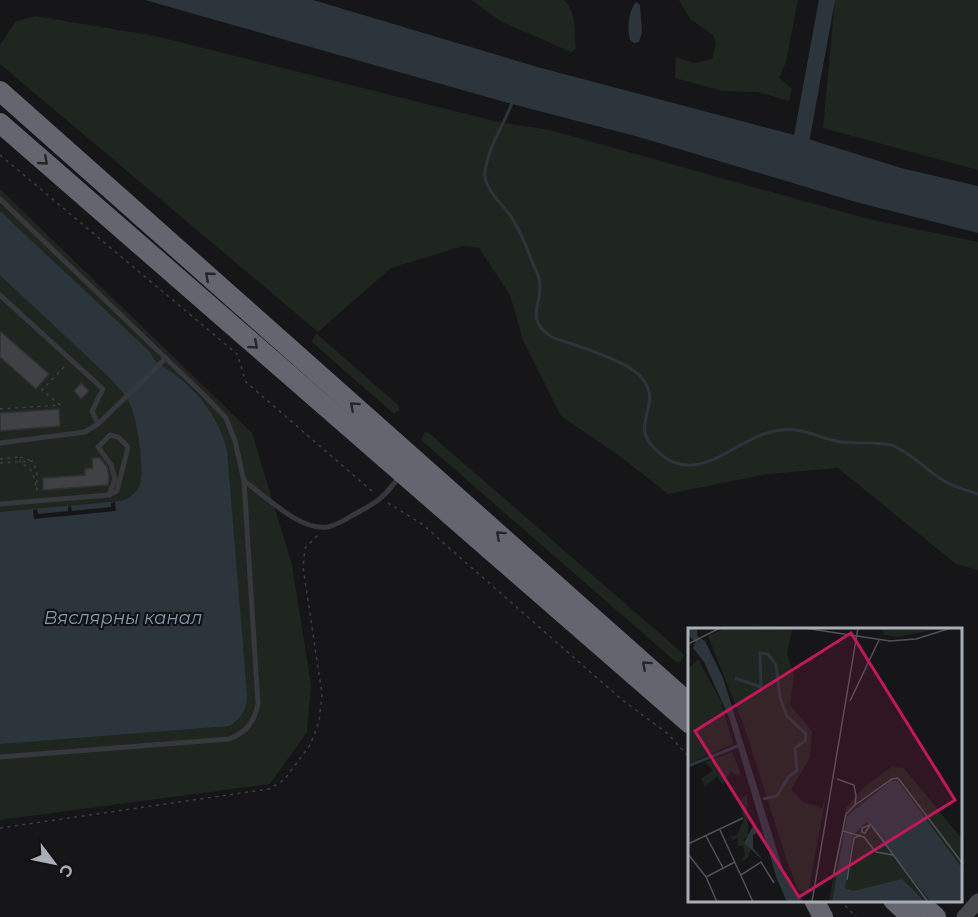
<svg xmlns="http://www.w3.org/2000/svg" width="978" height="917" font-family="Montserrat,sans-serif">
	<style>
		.green { fill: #1e261f }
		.water { fill: #2c353c }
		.pier { fill: #161618 }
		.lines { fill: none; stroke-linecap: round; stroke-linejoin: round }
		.stream { stroke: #2c353c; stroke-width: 3 }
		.river { stroke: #2c353c; stroke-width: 16 }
		.building { fill: #404145; stroke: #303034; stroke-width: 1.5 }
		.path { stroke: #3d3f44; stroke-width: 1.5; stroke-dasharray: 3 4.5; stroke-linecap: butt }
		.lane { stroke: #37383d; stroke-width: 5 }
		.secondary { stroke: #45474d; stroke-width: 15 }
		.highway { stroke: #63666e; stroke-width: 20 }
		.oneway { stroke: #26262a }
		.labels { text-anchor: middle; stroke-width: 4.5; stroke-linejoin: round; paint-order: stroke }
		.water-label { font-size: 18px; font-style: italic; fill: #7f9bb3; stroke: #111113 }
		.inset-river { fill: none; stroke: #2c353c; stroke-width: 3 }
		.inset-road { fill: none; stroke: #505258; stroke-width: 1.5 }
		.view { fill: #c2185b; fill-opacity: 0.15; stroke: #c2185b; stroke-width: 3 }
		.inset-edge { fill: none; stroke: #a8adb8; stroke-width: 3 }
	</style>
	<rect width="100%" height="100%" fill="#161618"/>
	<g class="green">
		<path d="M471,0H564C577,13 574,31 576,49L571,52L502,22Z"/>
		<polygon points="679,0 798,0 786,62 779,78 792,89 789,101 758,92 722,91 675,78 676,57 694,63 712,59 716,44 713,35 690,19"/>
		<polygon points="835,0 978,0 978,170 823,128"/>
		<polygon points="35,16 155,36 498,122 550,130 868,219 978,242 978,570 956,564 838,468 768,474 668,494 621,457 561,416 523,340 510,295 479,248 463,246 391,268 318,332 0,64 0,45 15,22"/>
		<polygon points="0,189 252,433 292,565 311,685 307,732 270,784 0,820"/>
		<polygon points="317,334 398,405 399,410 394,414 312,342 315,335"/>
		<polygon points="425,432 430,434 681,652 684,655 681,661 676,662 421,440"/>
	</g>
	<g class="water">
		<polygon points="145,0 313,0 541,68 802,137 901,168 978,186 978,233 856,202 639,137 512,104"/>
		<path d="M636,2L640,5L642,32L639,42L634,43L630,40C627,29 628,12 636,2Z"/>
		<path d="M0,211L150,352C155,365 164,366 174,374C199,392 221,421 227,451L247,694C247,709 242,718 229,726L0,744V512L121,501C129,499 135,494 139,487C146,472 137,419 130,404C125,394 117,386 110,378L0,275Z"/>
	</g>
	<polygon class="pier" points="115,502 116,511 34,519 33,510 37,509 38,514 68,511 68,507 71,506 72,511 111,507 111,503"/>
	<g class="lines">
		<path class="stream" d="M513,100C505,124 488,146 485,172C483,189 504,205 512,218C520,231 526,245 531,259C534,267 540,276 540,285C541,306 525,320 552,337C558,340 566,342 573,344C593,352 628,362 642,378C664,404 629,424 654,448C660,454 668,461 676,463C713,475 741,434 781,430C802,427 821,439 842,442C857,444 884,441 896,447C914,456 928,471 944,481C954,487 967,490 978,494"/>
		<polyline class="river" points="798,158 827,0"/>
	</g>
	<g class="building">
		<polygon points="0,331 49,374 36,389 0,357"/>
		<polygon points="81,383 89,391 81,399 74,391"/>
		<polygon points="59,409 60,426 0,431 0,413"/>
		<polygon points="92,458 100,458 107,467 109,477 108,485 43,490 43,478 85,475 85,469 93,468"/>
	</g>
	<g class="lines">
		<g class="path">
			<polyline points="0,155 237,354 246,382 374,493"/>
			<polyline points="0,409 60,405 42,390 65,366"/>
			<polyline points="20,457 32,461"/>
			<path d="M0,459L20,457V463C33,468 34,475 36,488"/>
			<polyline points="0,463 33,461 37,472 37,494"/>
			<polyline points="388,503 422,524 621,699 668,734 690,758"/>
			<polyline points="0,828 269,789 284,780 310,745 319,722 322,694 303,567 305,548 318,535"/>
			<polyline points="840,900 856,917"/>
		</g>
		<g class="lane">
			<path d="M0,199L203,394L226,418L235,441L244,481C266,496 299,531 328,527C337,525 345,520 353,515C376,503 384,498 399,477"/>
			<polyline points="0,295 103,389 92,411 98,424"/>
			<polyline points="0,443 85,432 98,424 166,358"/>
			<polyline points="0,504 109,495 117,491 128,447 118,437 110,435 98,447 111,465 115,479 109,495"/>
			<path d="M0,757L229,739C247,732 254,722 258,704L244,481"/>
		</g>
		<polyline class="secondary" points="964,917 978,901"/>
		<g class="highway">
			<polyline points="0,91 690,704"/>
			<polyline points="0,123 690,724"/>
			<polyline points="814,900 823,917"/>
			<polyline points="893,900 911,917"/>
			<polyline points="917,900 936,917"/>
		</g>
	</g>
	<defs><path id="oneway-chevron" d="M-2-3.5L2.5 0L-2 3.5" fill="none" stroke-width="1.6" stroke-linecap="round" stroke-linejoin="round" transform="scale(1.5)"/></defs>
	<g class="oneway">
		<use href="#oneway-chevron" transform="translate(44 161) rotate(41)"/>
		<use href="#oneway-chevron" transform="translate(209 276) rotate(-139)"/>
		<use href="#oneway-chevron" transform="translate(254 345) rotate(41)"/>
		<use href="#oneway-chevron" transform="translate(354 406) rotate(-138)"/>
		<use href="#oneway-chevron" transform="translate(500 535) rotate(-138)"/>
		<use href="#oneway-chevron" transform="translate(646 665) rotate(-138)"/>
	</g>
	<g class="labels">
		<g class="water-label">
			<text x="123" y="624">Вяслярны канал</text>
		</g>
	</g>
	<g transform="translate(688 628)">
		<rect width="274" height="274" fill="#161618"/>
		<path d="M38,0L104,2L99,26L106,47L102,77L124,103L122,130L103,161L115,174L134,180L140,158L120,265L110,262L101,239L56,98L20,8ZM194,0H255L210,9L196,7ZM10,31L33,73L45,116L0,136V41ZM44,124L53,146L49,148L43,143L35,157L29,149L17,158L13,151L25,142L17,134ZM203,139L216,140L274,211V274H141L158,180L176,159ZM59,166L60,208L55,212L63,220L60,230L54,233L57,226L55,218H50V210L45,212L41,209L49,207L56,191L51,174Z" fill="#1e261f"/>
		<path d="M0,0H9L10,9L17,13L35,50L96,245L115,274H99L89,251L41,89L16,34L5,20L7,14L0,7ZM203,153H210L274,240V274H243L179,194L165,207L157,260L165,263L214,251L237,274H144L159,188ZM65,198L70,204L65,207V220L76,233L56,215Z" fill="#2c353c"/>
		<path class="inset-river" d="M47,50L73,59L72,25L80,26L88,37L92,70L99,88L118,106L117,113L107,120L109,143L101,148L89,168L75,171M0,138L52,117"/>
		<path class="inset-road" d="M116,0L202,13L228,11L263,0M0,16L32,0M162,73L191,12M167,177L204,151L210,150L275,236M182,197L177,205L174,204V200ZM184,198L240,274M32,202L65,274M155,203L176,209L188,224L205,227M18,208L35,240M0,216L55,190M0,226L18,249L29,274M53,247L73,234L86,255M18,249L47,234M145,249L158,186L167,177L168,168L166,157L149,151M159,252L166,210L173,207M124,274L170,0"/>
		<path class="view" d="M163,5L267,172L111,269L7,103Z"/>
		<rect width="274" height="274" class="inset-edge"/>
	</g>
	<g transform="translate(54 863) rotate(122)" stroke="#111113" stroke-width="4.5" paint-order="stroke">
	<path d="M0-4.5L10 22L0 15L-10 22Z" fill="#a8adb8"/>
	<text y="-9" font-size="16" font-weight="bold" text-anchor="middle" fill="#a8adb8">С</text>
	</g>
</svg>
